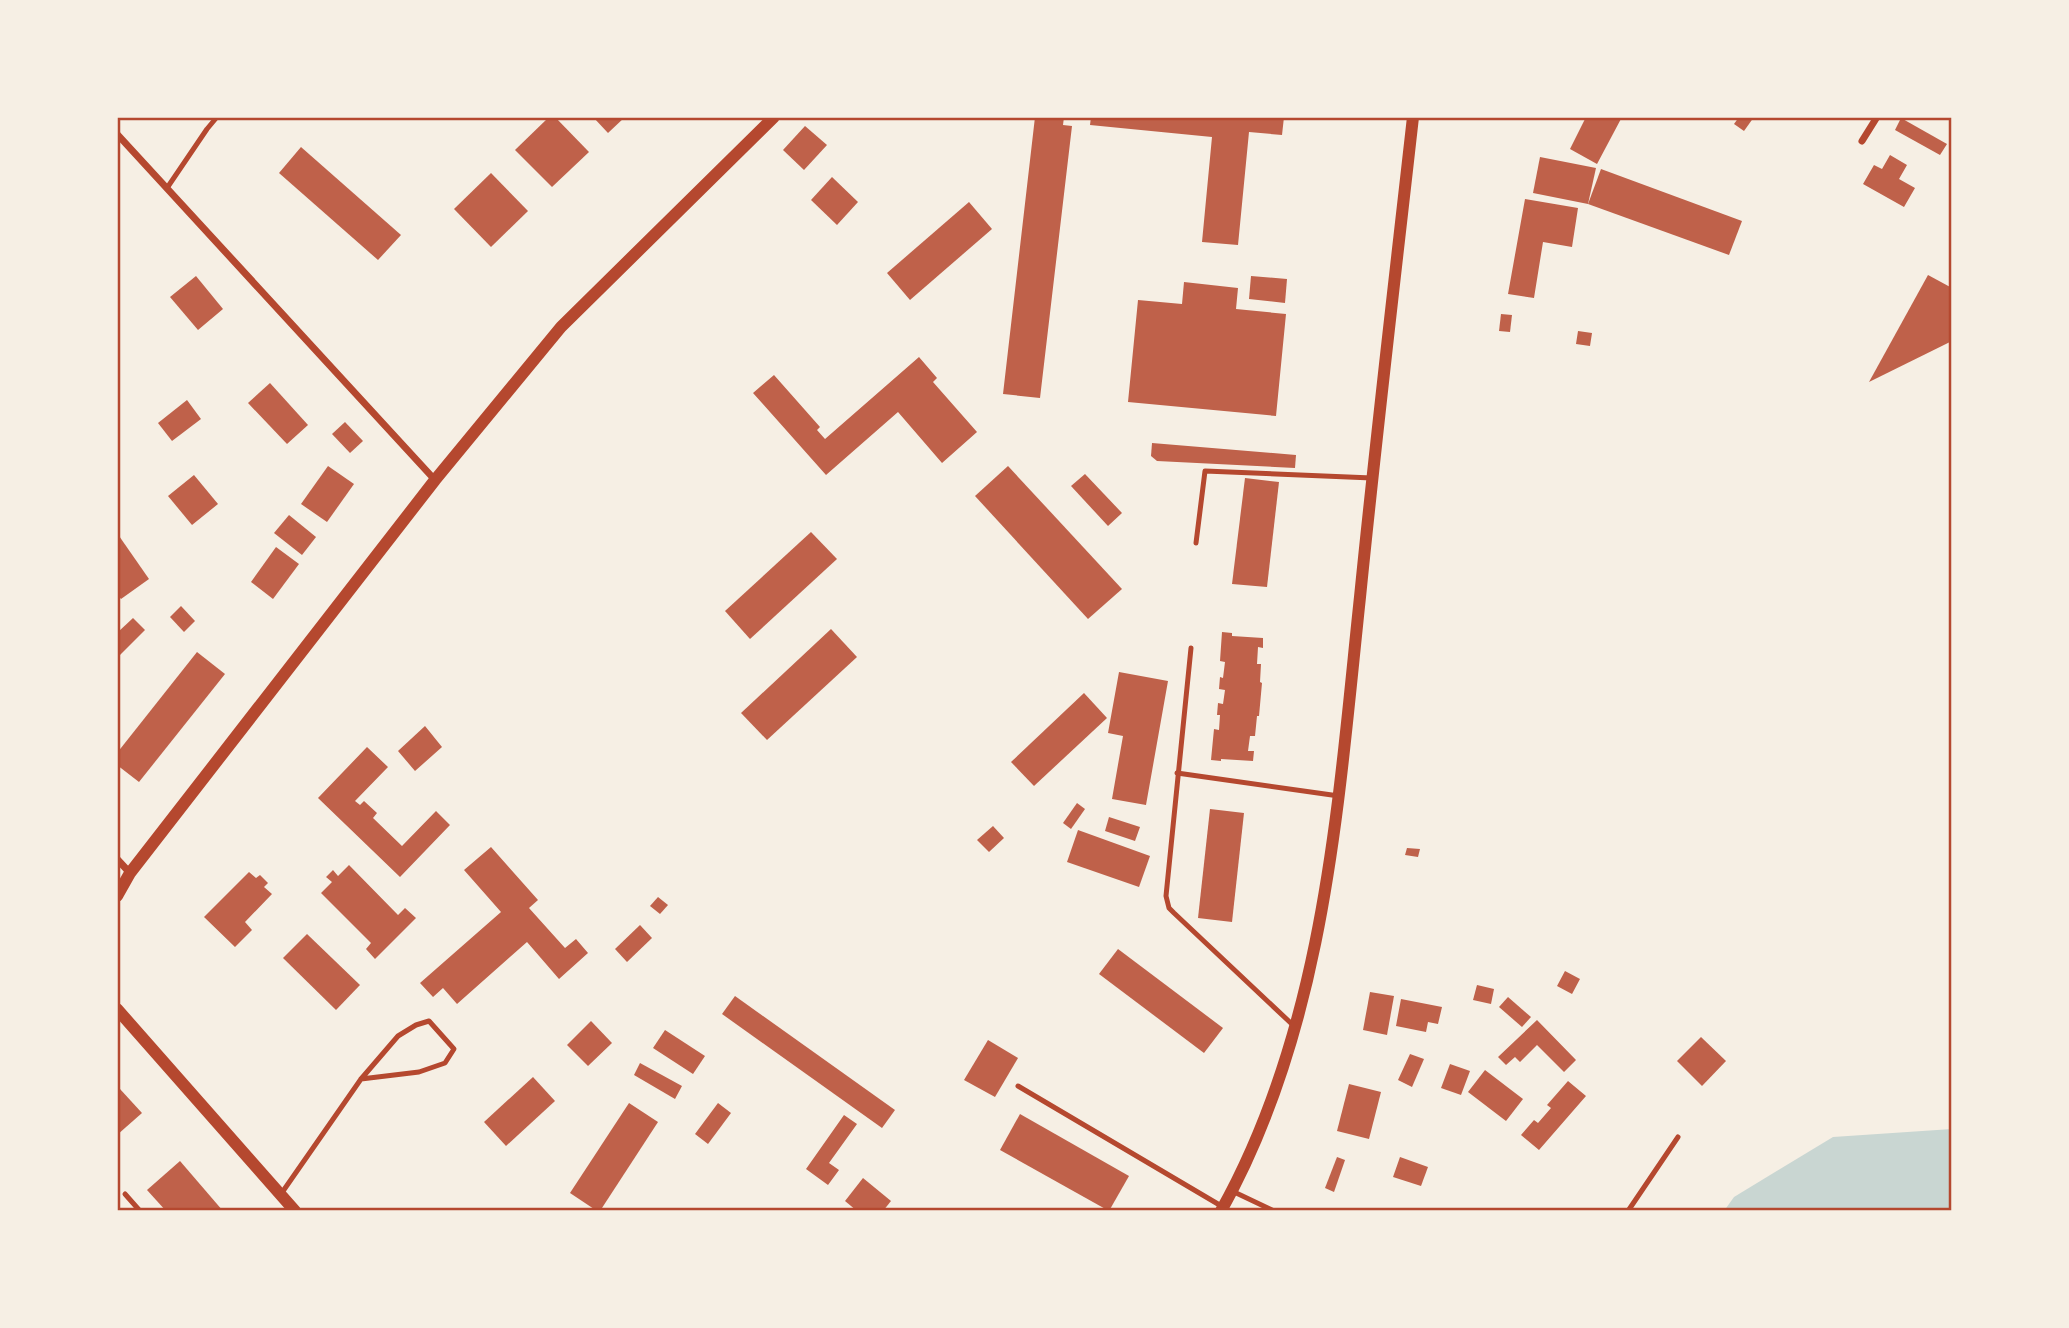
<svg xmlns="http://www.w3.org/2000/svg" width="2069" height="1328" font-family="Barlow,sans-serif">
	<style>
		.water { fill: #c9d6d2 }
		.building { fill: #bf614a }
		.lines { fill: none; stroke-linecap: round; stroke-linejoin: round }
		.service { stroke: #b5482f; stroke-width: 5 }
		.minor { stroke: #b5482f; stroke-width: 7 }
		.tertiary { stroke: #b5482f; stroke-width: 12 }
		.neatline { fill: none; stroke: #b5482f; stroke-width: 2.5 }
	</style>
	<rect width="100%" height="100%" fill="#f6efe4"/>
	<polygon class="water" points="1952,1129 1952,1211 1724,1211 1734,1197 1833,1137"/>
	<g class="building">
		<polygon points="549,117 555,117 589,152 552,187 515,150"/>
		<polygon points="593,117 625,117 608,133"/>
		<polygon points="1035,117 1064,117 1063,125 1072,126 1040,398 1003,394"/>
		<polygon points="1091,117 1284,117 1282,135 1249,132 1238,245 1202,242 1212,137 1090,125"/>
		<polygon points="1586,117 1622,117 1597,164 1570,149"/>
		<polygon points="1739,117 1754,117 1744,131 1734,124"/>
		<polygon points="1901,118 1947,144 1940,155 1895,130"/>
		<polygon points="805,126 827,145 804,170 783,150"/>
		<polygon points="301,147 401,235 378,260 279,173"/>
		<polygon points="1890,155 1907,165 1899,179 1915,188 1904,207 1863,184 1874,165 1882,169"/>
		<polygon points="1540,157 1596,168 1588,204 1533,193"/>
		<polygon points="1601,169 1742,221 1729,255 1588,204"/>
		<polygon points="491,173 528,211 491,247 454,209"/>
		<polygon points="832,177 858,202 837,225 811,200"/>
		<polygon points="1525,199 1578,208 1572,247 1543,242 1534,298 1508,294"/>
		<polygon points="969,202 992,229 910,300 887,273"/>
		<polygon points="1928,275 1952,288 1952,341 1869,382"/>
		<polygon points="196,276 223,309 198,330 170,297"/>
		<polygon points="1251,276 1287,279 1285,303 1249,299"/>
		<polygon points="1184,282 1238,288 1236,309 1286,314 1276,416 1128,402 1138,300 1182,304"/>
		<polygon points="1501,314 1512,315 1510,332 1499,331"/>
		<polygon points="1578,331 1592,333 1590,346 1576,344"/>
		<polygon points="919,357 937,378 933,382 977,432 942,463 898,412 826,475 753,393 774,375 820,427 817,430 825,439"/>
		<polygon points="270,383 308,425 287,444 248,403"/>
		<polygon points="187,400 201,419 172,441 158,423"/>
		<polygon points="345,422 363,441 350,453 332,434"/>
		<polygon points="1152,443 1296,455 1295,468 1157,461 1151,456"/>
		<polygon points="328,466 354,484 327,522 301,504"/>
		<polygon points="1008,466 1122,589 1088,619 975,496"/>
		<polygon points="1085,474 1122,513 1108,526 1071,486"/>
		<polygon points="194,475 218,504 192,525 168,496"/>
		<polygon points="1245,478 1279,482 1267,587 1232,584"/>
		<polygon points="289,515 316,537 302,555 274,533"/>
		<polygon points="811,532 837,559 750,639 725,611"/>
		<polygon points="117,533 149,579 121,599 117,594"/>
		<polygon points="276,547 299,564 273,599 251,582"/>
		<polygon points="181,606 195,621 184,632 170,617"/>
		<polygon points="133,618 145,630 117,658 117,633"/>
		<polygon points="831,629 857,657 767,740 741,713"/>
		<polygon points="1222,632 1232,633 1232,636 1263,638 1263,648 1258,647 1257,664 1261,664 1260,682 1262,683 1259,716 1257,716 1255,736 1250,736 1248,751 1254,751 1253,761 1221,759 1221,761 1211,760 1214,729 1219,730 1220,715 1217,715 1218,703 1223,704 1225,690 1219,689 1220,677 1223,678 1225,662 1220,661"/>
		<polygon points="197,652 225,674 139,782 117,765 117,753"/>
		<polygon points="1119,672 1168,681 1146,805 1112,799 1123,736 1108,733"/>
		<polygon points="1084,693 1107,718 1034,786 1011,762"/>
		<polygon points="425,726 442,747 415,771 398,751"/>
		<polygon points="367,747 388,767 355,801 360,805 364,801 377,813 373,818 402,846 436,811 450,825 400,877 318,798"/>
		<polygon points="1077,803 1085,809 1071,829 1063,823"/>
		<polygon points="1210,809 1244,813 1232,922 1198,918"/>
		<polygon points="1109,817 1140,827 1135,841 1105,831"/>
		<polygon points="993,826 1004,838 989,852 977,840"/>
		<polygon points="1078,830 1150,856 1139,887 1067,862"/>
		<polygon points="491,847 538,900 529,908 565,948 576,939 588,953 559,979 527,942 457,1004 443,988 433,997 420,983 501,912 464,870"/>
		<polygon points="1407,848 1420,849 1418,857 1405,855"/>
		<polygon points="349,865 398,915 405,908 416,918 375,959 366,949 371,943 321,893 332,882 326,877 333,870 338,876"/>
		<polygon points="249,872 256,878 260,875 268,883 264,887 272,894 245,922 252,930 235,947 204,917"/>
		<polygon points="658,897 668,905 660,914 650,906"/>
		<polygon points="640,925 652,938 627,962 615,949"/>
		<polygon points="307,934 360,985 336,1010 283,958"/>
		<polygon points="1118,949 1223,1028 1204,1053 1099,974"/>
		<polygon points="1565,971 1580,979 1572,994 1557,986"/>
		<polygon points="1477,985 1494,989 1491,1004 1473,1000"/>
		<polygon points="1370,992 1394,996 1387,1035 1363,1030"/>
		<polygon points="735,996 895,1110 882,1128 722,1014"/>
		<polygon points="1508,997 1531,1017 1522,1027 1499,1007"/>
		<polygon points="1401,999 1442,1007 1438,1024 1428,1022 1426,1032 1396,1026"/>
		<polygon points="1537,1020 1576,1060 1564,1072 1537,1045 1520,1062 1515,1057 1506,1065 1498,1057"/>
		<polygon points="591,1021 612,1043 588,1066 567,1045"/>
		<polygon points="665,1030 705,1056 693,1074 653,1048"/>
		<polygon points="1701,1037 1726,1061 1702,1086 1677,1061"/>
		<polygon points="988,1040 1018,1058 995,1097 964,1080"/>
		<polygon points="1410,1054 1424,1059 1412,1087 1398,1080"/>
		<polygon points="640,1063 682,1086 675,1099 634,1075"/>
		<polygon points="1450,1064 1470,1071 1461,1095 1441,1088"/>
		<polygon points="1485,1070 1523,1099 1506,1121 1468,1092"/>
		<polygon points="533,1077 555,1101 506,1146 484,1122"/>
		<polygon points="1568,1081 1586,1096 1539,1150 1521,1135 1534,1120 1538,1123 1551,1108 1547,1105"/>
		<polygon points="1349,1084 1381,1092 1369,1139 1337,1131"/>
		<polygon points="120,1089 142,1113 117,1135 117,1091"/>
		<polygon points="629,1103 658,1122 600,1211 597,1211 570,1193"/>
		<polygon points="718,1103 731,1113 708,1144 695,1134"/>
		<polygon points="1020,1114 1129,1176 1109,1211 1000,1150"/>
		<polygon points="844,1115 857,1124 829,1163 839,1170 828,1185 806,1169"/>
		<polygon points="1337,1157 1345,1160 1334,1192 1325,1188"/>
		<polygon points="1400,1157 1428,1167 1421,1186 1393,1177"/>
		<polygon points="180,1161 223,1211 166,1211 147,1190"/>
		<polygon points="863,1178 891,1201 883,1211 857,1211 845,1201"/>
	</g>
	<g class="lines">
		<g class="service">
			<polyline points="167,188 207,129 217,117"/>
			<polyline points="1196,543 1205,471 1372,478"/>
			<polyline points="1191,648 1166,896 1169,908 1174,913 1295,1027"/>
			<polyline points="1177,773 1339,796"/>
			<polyline points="1018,1086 1223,1207"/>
			<polyline points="1232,1191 1274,1211"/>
			<polyline points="125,1194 140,1211"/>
			<polyline points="281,1194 361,1079 398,1036 416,1025 429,1021 454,1049 445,1063 419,1072 361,1079"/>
			<polyline points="1628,1211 1678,1137"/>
		</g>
		<g class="minor">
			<polyline points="117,134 435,480"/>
			<polyline points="1862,141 1877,117"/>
			<polyline points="117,859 130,873"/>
		</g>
		<g class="tertiary">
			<polyline points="117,896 130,873 435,480 561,327 774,117"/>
			<polyline points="117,1009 295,1211"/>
			<path d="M1221,1211C1325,1025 1338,804 1360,597C1376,437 1395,277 1413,117"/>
		</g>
	</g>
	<rect width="2069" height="1328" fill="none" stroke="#f6efe4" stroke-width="238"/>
	<rect x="119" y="119" width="1831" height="1090" class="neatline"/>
</svg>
